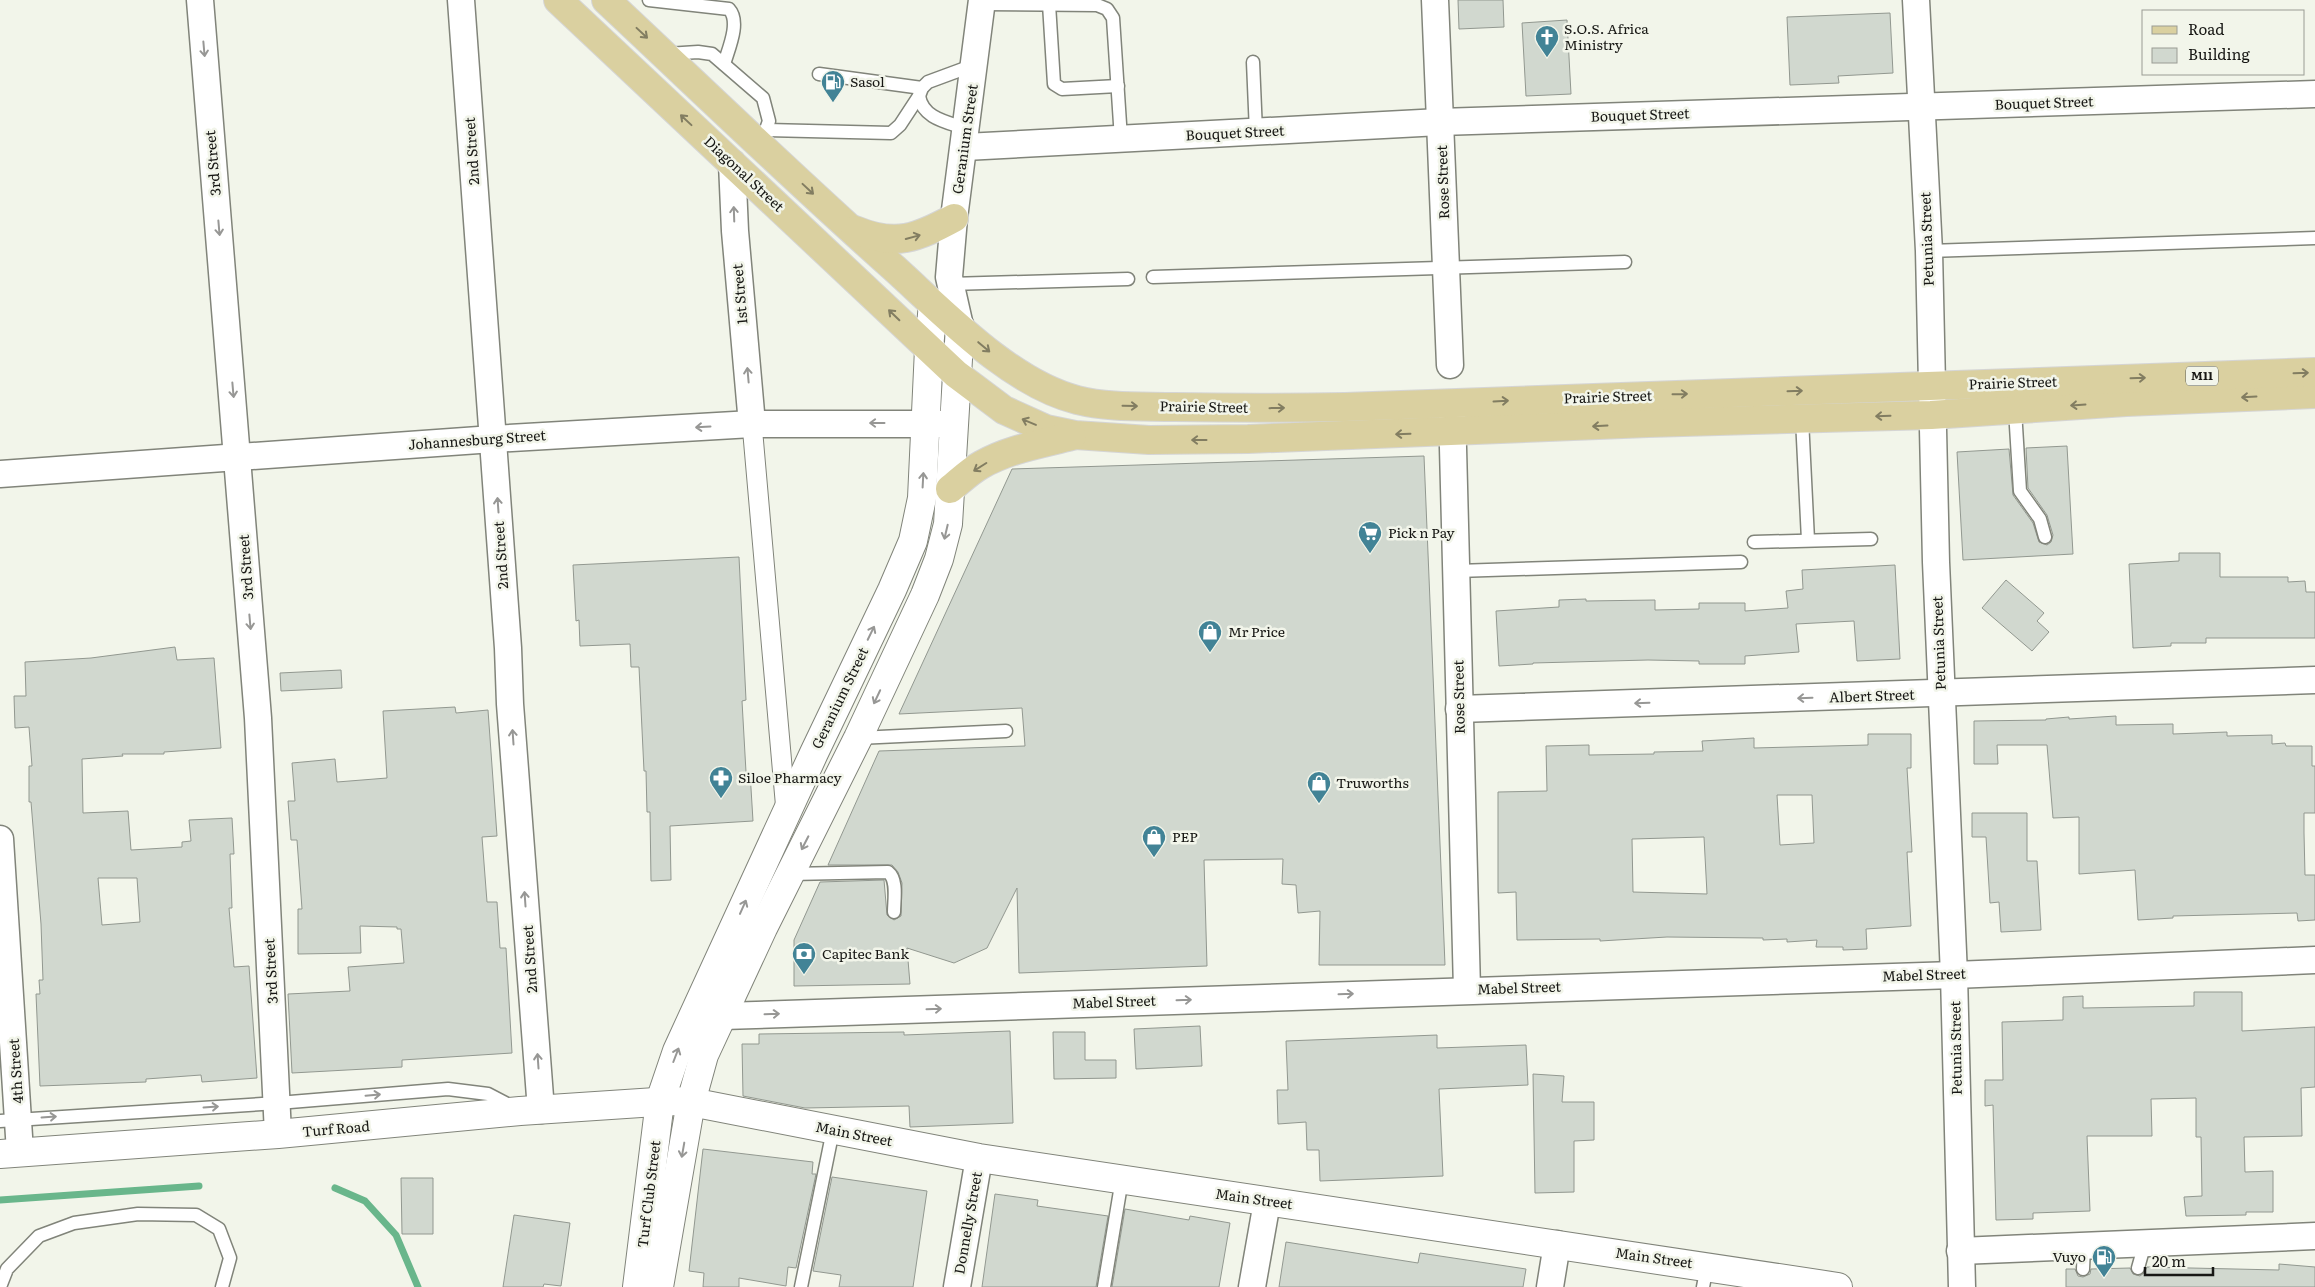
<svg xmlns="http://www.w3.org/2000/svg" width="2315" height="1287" font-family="Literata,serif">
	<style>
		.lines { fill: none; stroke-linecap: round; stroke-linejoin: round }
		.stream { stroke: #69b68b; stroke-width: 7 }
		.building { fill: #d1d8cf; stroke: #929890; fill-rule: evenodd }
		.service-casing { stroke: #81847a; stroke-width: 15 }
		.pedestrian-casing { stroke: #81847a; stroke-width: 21 }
		.minor-casing { stroke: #81847a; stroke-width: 29 }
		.secondary-casing { stroke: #81847a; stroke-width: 30 }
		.primary-casing { stroke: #d5d5d5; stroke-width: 30 }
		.service { stroke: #fff; stroke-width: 12 }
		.pedestrian { stroke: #fff; stroke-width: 19 }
		.minor { stroke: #fff; stroke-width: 26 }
		.secondary { stroke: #fff; stroke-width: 28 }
		.primary { stroke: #dad0a0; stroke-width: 28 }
		.oneway { stroke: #827d61 }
		.oneway2 { stroke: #979795 }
		.labels { text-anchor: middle; stroke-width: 5; stroke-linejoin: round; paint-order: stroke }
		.shield { fill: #f2f5ea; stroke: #595a54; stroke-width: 1 }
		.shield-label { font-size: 12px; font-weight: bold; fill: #171714 }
		.poi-label { font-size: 14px; fill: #171714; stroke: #f2f5ea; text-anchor: start }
		.street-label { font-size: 14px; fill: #171714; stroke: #f2f5ea }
	</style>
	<rect width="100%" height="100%" fill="#f2f5ea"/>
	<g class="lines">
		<g class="stream">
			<polyline points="335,1188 365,1201 396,1235 418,1287"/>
			<polyline points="0,1200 199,1186"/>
		</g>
	</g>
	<g class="building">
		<polygon points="1458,0 1503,0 1504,27 1459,29"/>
		<polygon points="1890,13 1893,73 1838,76 1839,83 1790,85 1787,17"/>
		<polygon points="1567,20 1571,94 1526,96 1522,23"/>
		<polygon points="2067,446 2073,554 1963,560 1957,452 2009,449 2013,495 2033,523 2039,542 2047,545 2051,542 2053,535 2047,515 2028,488 2026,448"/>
		<polygon points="1424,456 1445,965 1319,965 1320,911 1298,913 1296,885 1282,884 1283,859 1204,860 1207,966 1019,973 1017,888 987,948 954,963 907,948 910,984 794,986 794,940 820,882 884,880 887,915 894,920 901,916 902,883 898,872 892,865 828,865 879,751 1025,746 1022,708 899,714 1012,469"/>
		<polygon points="2179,553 2220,553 2220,577 2288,577 2288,582 2305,581 2306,592 2315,592 2315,638 2206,638 2206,643 2171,643 2171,646 2133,648 2129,564 2179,561"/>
		<polygon points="739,557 746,700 742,701 746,772 750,772 753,821 670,826 671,880 651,881 650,812 647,812 646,771 644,771 639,667 631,667 630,644 580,646 579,620 576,621 573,565"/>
		<polygon points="1895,565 1900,659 1857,661 1854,621 1796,624 1799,652 1745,656 1745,664 1699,664 1699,661 1648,660 1533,663 1533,664 1499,666 1496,611 1559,607 1559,600 1586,599 1586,601 1655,600 1655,610 1699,609 1699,603 1745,603 1745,611 1788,608 1786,591 1803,589 1802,570"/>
		<polygon points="2006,580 2044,613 2037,621 2049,632 2032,651 1982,608"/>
		<path d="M175,647L177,660L214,658L221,748L164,752V754H122L123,756L82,759L83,813L128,811L131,850L182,847V842L191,841L189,820L232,818L234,854H230L232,908H229L234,967L249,966L257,1078L202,1082L201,1075L146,1079V1082L40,1086L36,994H40L39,980H43L41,924L31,802H29V766H32L29,727L15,728L14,696H26L25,662L91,658ZM98,878H137L140,922L102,925Z"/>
		<polygon points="341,670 342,688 281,691 280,673"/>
		<polygon points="455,707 456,713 488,710 497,836 482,837 487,902 497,902 500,948 506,948 512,1053 402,1060 402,1067 292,1073 288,994 350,991 348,967 404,963 401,929 397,929 397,927 360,926 361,953 298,954 298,909 302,909 297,840 291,840 288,801 295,801 292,763 335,759 337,782 387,778 383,711"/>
		<polygon points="2116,716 2116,725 2173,724 2173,734 2227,732 2227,736 2272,735 2272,744 2285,743 2286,746 2312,746 2312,766 2315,766 2315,813 2304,813 2304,833 2305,875 2315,875 2315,920 2298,921 2297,913 2173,916 2173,918 2138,920 2135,870 2079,874 2079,817 2053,818 2047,745 1997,745 1998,764 1974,764 1974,721 2046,720 2046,719 2069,717 2069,719"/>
		<path d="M1868,734H1911V768H1907L1912,852H1907L1911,926L1866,929L1867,949L1843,950V947H1816L1817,940L1787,942V939L1763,940V938L1667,937L1600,941V939L1517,940L1516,892L1498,893V792L1547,791L1546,746L1589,745V755L1654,754V752L1703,751L1702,741L1754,738V748L1868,745ZM1777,795H1812L1814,843L1780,845ZM1704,837L1707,894L1633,892L1632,839Z"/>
		<polygon points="1972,813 2027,813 2027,861 2037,861 2041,930 2001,932 1999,902 1990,903 1986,837 1972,837"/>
		<polygon points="2194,992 2242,992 2242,1031 2315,1027 2315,1087 2301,1088 2302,1136 2244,1137 2245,1172 2273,1171 2273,1212 2246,1212 2246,1215 2186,1216 2184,1197 2202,1196 2201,1137 2196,1137 2196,1098 2151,1099 2152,1136 2087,1136 2090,1211 2033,1213 2033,1219 1996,1220 1993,1105 1985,1106 1985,1080 2003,1080 2002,1022 2063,1020 2063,997 2083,996 2083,1008 2194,1006"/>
		<polygon points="1200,1026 1202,1066 1136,1069 1134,1029"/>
		<polygon points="1010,1031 1013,1123 910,1127 909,1106 805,1108 743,1096 742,1044 759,1044 759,1034 904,1032 904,1035"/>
		<polygon points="1053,1032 1085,1032 1085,1060 1116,1060 1116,1078 1054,1079"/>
		<polygon points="1437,1035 1437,1048 1526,1045 1528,1085 1439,1089 1443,1176 1320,1181 1319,1150 1307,1150 1306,1122 1278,1124 1277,1090 1288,1090 1286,1041"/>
		<polygon points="1533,1074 1564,1076 1562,1102 1594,1102 1594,1140 1574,1141 1574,1192 1535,1193"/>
		<polygon points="703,1149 813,1162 812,1174 816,1174 796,1268 788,1267 786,1286 739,1278 739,1287 703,1287 704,1273 689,1271"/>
		<polygon points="832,1177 927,1191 913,1287 839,1287 841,1275 813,1271"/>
		<polygon points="401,1178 433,1178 433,1234 402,1234"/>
		<polygon points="995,1194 1038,1200 1037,1206 1108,1216 1096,1287 982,1287"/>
		<polygon points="1125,1209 1189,1220 1190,1216 1230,1223 1219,1287 1112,1287"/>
		<polygon points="514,1215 570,1223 561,1286 544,1284 543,1287 503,1287"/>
		<polygon points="1286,1242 1418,1263 1420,1253 1526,1269 1523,1287 1279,1287"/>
		<polygon points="2279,1264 2315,1267 2315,1287 2066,1287 2066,1269 2075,1269 2078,1276 2083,1277 2090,1274 2091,1269 2130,1268 2133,1274 2140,1276 2144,1273 2147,1267 2279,1270"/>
	</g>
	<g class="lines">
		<g class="service-casing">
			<g id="service">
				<path d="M649,0L729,9C741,22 728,50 724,64"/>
				<polyline points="982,4 1097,5 1107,9 1113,18 1121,139"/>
				<polyline points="1049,4 1054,84 1062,89 1118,86"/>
				<polyline points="667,54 698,52 712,54 763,98 769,121 764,135"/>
				<polyline points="1253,62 1256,132"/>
				<polyline points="819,74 922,88"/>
				<path d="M919,96C923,119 948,122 967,129"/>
				<polyline points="767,130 891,133 900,125 919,96 922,88 928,82 974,65"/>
				<polyline points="1929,251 2315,238"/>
				<polyline points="1153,277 1625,262"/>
				<polyline points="950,284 1128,279"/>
				<polyline points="2015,410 2020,491 2040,519 2045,537"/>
				<polyline points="1802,419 1808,540"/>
				<polyline points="1754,542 1871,539"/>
				<polyline points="1457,571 1741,562"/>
				<polyline points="858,738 1006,731"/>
				<path d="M790,874L888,872C898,880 894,900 894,912"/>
				<polyline points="0,1121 278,1103 448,1089 488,1094 515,1108"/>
				<polyline points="2138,1268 2145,1243"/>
				<polyline points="2083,1269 2084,1246"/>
				<polyline points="0,1287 7,1269 39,1236 74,1223 138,1214 196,1215 219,1229 230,1258 222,1287"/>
				<polyline points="801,1287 833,1130"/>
				<polyline points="1104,1287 1122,1179"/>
				<polyline points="1703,1287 1707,1266"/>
			</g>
		</g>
		<g class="pedestrian-casing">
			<polyline id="pedestrian" points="752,424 786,811"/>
		</g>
		<g class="minor-casing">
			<g id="minor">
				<polyline points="200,0 258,718 278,1134"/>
				<polyline points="461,0 508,648 510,704 541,1110"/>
				<polyline points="1435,0 1450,365"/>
				<polyline points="1916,0 1929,251 1936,562 1954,975 1962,1287"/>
				<polyline points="965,147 1440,122 2315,94"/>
				<polyline points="732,163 735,231 752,424"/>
				<polyline points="960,326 949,277 954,218 982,0"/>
				<polyline points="1452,409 1467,990"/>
				<polyline points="0,474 493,439 752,424 948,424"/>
				<polyline points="1459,709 2315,680"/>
				<polyline points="0,839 20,1152"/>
				<polyline points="723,1016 1954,975 2315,960"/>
				<polyline points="1960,1251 2315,1236"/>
				<polyline points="957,1287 979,1158"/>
				<polyline points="1252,1287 1267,1202"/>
				<polyline points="1550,1287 1557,1244"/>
			</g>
		</g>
		<g class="secondary-casing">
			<g id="secondary">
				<polyline points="0,1154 278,1134 520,1111 671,1101 691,1102 979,1158 1838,1287"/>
				<polyline points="637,1287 660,1101 677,1051 814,753 892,590 913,541 922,498 929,349 933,303"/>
				<polyline points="659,1287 691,1102 704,1055 763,928 858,738 925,595 939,559 948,524 960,326"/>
			</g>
		</g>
		<g class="primary-casing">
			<g id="primary">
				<polyline points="558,0 956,374 1004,410 1046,429 1075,435 1149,440 1248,439 1648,423 1931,415 2126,402 2315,394"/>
				<path d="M606,0C702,90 796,181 894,268C945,314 1010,383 1077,400C1109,408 1142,406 1175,407C1232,408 1288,408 1345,407L2315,372"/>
				<path d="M855,230C896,247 917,238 954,218"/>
				<path d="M950,489C960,481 970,471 981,465C1009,449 1041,444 1072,436"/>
			</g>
		</g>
		<use href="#service" class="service"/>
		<use href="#pedestrian" class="pedestrian"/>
		<use href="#minor" class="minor"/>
		<use href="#secondary" class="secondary"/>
		<use href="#primary" class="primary"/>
	</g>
	<defs><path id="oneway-shaft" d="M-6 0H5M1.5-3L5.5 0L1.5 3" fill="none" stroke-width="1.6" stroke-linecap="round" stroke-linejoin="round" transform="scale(1.25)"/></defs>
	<g class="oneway">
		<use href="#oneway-shaft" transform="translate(642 33) rotate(43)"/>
		<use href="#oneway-shaft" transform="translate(686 120) rotate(-137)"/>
		<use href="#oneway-shaft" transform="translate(808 189) rotate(43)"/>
		<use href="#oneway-shaft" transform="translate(913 237) rotate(-15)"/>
		<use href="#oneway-shaft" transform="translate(894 315) rotate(-136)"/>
		<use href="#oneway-shaft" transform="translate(984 347) rotate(40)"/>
		<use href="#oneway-shaft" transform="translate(2301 373) rotate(-2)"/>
		<use href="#oneway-shaft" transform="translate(2138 378) rotate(-2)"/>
		<use href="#oneway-shaft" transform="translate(1795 391) rotate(-2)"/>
		<use href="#oneway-shaft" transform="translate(1680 394) rotate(-1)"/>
		<use href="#oneway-shaft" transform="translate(2249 397) rotate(177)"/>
		<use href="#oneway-shaft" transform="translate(1501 401) rotate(-3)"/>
		<use href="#oneway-shaft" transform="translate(2078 405) rotate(176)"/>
		<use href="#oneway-shaft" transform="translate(1130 406) rotate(1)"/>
		<use href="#oneway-shaft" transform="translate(1277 408) rotate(-1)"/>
		<use href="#oneway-shaft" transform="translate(1883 416) rotate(178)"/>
		<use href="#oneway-shaft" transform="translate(1029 422) rotate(-157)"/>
		<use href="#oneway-shaft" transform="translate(1600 426) rotate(177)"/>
		<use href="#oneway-shaft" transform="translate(1403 434) rotate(178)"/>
		<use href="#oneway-shaft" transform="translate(1199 440) rotate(180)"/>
		<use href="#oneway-shaft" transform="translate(980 467) rotate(148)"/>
	</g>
	<g class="oneway2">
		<use href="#oneway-shaft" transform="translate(204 49) rotate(85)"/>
		<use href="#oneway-shaft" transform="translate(734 214) rotate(-92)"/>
		<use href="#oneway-shaft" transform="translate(219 228) rotate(85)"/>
		<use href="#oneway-shaft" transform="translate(748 375) rotate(-95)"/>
		<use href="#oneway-shaft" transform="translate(233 390) rotate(85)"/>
		<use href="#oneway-shaft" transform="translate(877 423) rotate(180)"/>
		<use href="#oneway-shaft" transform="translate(703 427) rotate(177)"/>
		<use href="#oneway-shaft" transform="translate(923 480) rotate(-87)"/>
		<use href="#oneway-shaft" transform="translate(498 505) rotate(-94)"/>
		<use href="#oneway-shaft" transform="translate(946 532) rotate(103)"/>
		<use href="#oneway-shaft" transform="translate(250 622) rotate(85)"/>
		<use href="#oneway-shaft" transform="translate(871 633) rotate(-64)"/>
		<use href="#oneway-shaft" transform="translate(877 697) rotate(115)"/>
		<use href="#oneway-shaft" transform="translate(1805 698) rotate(178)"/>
		<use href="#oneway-shaft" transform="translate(1642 703) rotate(178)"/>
		<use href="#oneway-shaft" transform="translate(513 737) rotate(-94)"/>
		<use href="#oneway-shaft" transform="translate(805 843) rotate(117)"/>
		<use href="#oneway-shaft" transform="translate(525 899) rotate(-94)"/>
		<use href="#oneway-shaft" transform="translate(743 907) rotate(-66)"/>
		<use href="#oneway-shaft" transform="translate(1346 994) rotate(-2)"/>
		<use href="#oneway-shaft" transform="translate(1184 1000) rotate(-2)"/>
		<use href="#oneway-shaft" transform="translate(934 1009) rotate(-2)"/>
		<use href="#oneway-shaft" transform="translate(772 1014) rotate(-2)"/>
		<use href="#oneway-shaft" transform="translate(676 1055) rotate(-69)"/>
		<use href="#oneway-shaft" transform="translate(538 1061) rotate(-94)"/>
		<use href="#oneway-shaft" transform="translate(373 1095) rotate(-5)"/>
		<use href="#oneway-shaft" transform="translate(211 1107) rotate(-4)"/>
		<use href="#oneway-shaft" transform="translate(49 1117) rotate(-4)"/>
		<use href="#oneway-shaft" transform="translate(683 1150) rotate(100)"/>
	</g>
	<defs>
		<g id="church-pin" transform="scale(1.25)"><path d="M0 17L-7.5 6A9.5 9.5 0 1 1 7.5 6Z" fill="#428396" stroke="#f2f5ea"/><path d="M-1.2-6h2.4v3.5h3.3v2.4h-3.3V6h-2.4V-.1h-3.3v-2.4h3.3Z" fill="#fff"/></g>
		<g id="fuel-pin" transform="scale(1.25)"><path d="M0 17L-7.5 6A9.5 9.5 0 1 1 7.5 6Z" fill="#428396" stroke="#f2f5ea"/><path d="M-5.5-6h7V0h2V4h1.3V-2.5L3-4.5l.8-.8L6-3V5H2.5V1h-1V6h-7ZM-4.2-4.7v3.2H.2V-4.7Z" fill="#fff"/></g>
		<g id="supermarket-pin" transform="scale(1.25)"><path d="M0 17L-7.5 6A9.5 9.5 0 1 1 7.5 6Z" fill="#428396" stroke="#f2f5ea"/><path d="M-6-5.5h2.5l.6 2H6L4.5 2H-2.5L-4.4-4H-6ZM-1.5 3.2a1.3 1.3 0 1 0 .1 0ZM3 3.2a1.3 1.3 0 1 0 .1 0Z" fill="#fff"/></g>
		<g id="shop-pin" transform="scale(1.25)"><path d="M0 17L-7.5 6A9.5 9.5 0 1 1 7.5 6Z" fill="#428396" stroke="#f2f5ea"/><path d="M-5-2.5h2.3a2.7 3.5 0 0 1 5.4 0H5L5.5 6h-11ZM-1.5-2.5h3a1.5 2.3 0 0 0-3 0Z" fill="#fff"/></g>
		<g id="pharmacy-pin" transform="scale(1.25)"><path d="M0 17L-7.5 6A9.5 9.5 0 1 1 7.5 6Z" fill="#428396" stroke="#f2f5ea"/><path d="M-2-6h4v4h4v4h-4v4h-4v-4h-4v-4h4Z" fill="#fff"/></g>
		<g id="bank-pin" transform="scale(1.25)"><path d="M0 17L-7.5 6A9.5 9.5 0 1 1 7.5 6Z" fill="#428396" stroke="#f2f5ea"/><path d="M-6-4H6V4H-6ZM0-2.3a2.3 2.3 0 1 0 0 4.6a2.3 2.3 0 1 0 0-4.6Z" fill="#fff"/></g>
	</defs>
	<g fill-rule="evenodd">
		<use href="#church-pin" x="1547" y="37"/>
		<use href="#fuel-pin" x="833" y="82"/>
		<use href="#supermarket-pin" x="1370" y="533"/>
		<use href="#shop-pin" x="1210" y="632"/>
		<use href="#pharmacy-pin" x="721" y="778"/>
		<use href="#shop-pin" x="1319" y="783"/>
		<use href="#shop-pin" x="1154" y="837"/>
		<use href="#bank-pin" x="804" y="954"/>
		<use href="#fuel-pin" x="2104" y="1257"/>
	</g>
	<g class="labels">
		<rect class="shield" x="2186" y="366.5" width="32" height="19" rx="4"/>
		<g class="shield-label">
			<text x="2202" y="380">M11</text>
		</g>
		<g class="poi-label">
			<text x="1564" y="34">S.O.S. Africa<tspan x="1564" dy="16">Ministry</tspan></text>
			<text x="850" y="87">Sasol</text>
			<text x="1388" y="538">Pick n Pay</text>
			<text x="1228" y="637">Mr Price</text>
			<text x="738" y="783">Siloe Pharmacy</text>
			<text x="1336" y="788">Truworths</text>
			<text x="1172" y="842">PEP</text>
			<text x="822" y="959">Capitec Bank</text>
			<text x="2086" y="1262" text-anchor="end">Vuyo</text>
		</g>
		<g class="street-label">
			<text transform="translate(2044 103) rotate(-2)" y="5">Bouquet Street</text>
			<text transform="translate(1640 115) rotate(-2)" y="5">Bouquet Street</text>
			<text transform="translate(1235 133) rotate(-3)" y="5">Bouquet Street</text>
			<text transform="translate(965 139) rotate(-82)" y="5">Geranium Street</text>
			<text transform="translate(472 151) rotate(-94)" y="5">2nd Street</text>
			<text transform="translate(213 163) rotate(-95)" y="5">3rd Street</text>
			<text transform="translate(744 174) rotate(43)" y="5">Diagonal Street</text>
			<text transform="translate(1443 182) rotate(-92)" y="5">Rose Street</text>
			<text transform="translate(1927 239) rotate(-92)" y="5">Petunia Street</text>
			<text transform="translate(740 294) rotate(-95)" y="5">1st Street</text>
			<text transform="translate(2013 383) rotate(-2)" y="5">Prairie Street</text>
			<text transform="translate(1608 397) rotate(-2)" y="5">Prairie Street</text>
			<text transform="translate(1204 407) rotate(1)" y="5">Prairie Street</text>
			<text transform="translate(477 440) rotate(-4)" y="5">Johannesburg Street</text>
			<text transform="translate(501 555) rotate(-94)" y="5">2nd Street</text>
			<text transform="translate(246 567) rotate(-94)" y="5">3rd Street</text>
			<text transform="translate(1939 643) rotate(-92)" y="5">Petunia Street</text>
			<text transform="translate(1872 696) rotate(-2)" y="5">Albert Street</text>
			<text transform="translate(1459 697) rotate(-91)" y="5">Rose Street</text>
			<text transform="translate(840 698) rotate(-64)" y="5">Geranium Street</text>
			<text transform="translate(530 959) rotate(-94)" y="5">2nd Street</text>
			<text transform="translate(271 971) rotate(-93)" y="5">3rd Street</text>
			<text transform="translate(1924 975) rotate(-2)" y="5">Mabel Street</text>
			<text transform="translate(1519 988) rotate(-2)" y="5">Mabel Street</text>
			<text transform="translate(1114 1002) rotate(-2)" y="5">Mabel Street</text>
			<text transform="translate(1956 1048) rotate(-91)" y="5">Petunia Street</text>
			<text transform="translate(16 1071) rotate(-94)" y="5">4th Street</text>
			<text transform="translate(336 1129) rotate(-5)" y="5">Turf Road</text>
			<text transform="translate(854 1134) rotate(11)" y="5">Main Street</text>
			<text transform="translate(649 1194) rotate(-83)" y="5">Turf Club Street</text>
			<text transform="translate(1254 1199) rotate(8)" y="5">Main Street</text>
			<text transform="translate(968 1223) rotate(-80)" y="5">Donnelly Street</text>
			<text transform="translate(1654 1258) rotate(8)" y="5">Main Street</text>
		</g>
	</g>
	<rect x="2142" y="10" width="162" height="65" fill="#f2f5ea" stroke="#9a9c94"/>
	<rect x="2152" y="26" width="25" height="8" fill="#dad0a0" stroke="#9a9c94"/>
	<text x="2188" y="35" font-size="15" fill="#171714">Road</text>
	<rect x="2152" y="48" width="25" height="15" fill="#d1d8cf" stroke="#9a9c94"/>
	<text x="2188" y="60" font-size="15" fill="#171714">Building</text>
	<path d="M2145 1267v8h68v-8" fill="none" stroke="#171714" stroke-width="2.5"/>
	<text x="2152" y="1267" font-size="15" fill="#171714" stroke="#f2f5ea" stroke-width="4" paint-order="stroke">20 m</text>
</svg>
